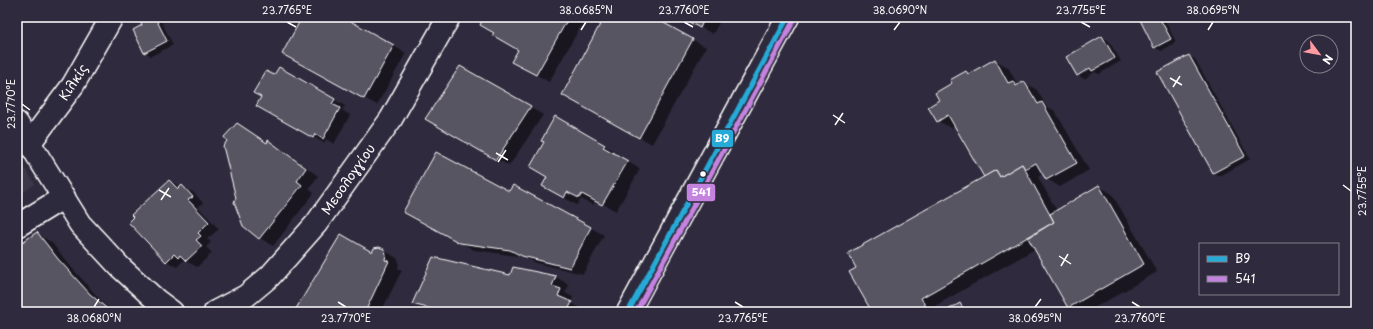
<svg xmlns="http://www.w3.org/2000/svg" width="1373" height="329" font-family="'Playpen Sans',sans-serif">
	<style>
		.built { fill: #3c3749 }
		.shadow { fill: #0007 }
		.building { fill: #595564; stroke: #fff }
		.lines { fill: none; stroke-linecap: round; stroke-linejoin: round }
		.minor-casing { stroke: #fff; stroke-width: 25 }
		.major-casing { stroke: #fff; stroke-width: 25 }
		.minor { stroke: #2f2a3d; stroke-width: 22 }
		.major { stroke: #2f2a3d; stroke-width: 22 }
		.bus-1-casing { stroke: #2f2a3d; stroke-width: 8 }
		.bus-2-casing { stroke: #2f2a3d; stroke-width: 8 }
		.bus-1 { stroke: #26abd8; stroke-width: 5 }
		.bus-2 { stroke: #c483df; stroke-width: 5 }
		.ticks { fill: none; stroke: #fff; stroke-width: 1.5 }
		.bus-dot { fill: #fff; stroke: #2f2a3d; stroke-width: 1.5 }
		.labels { text-anchor: middle; stroke-width: 4; stroke-linejoin: round; paint-order: stroke }
		.street-label { font-size: 13px; fill: #fff; stroke: #2f2a3d }
		.line-badge { stroke: #2f2a3d; stroke-width: 1.5 }
		.badge-label { font-size: 11px; text-anchor: middle; font-weight: bold; fill: #fff }
		.neatline { fill: none; stroke: #fff; stroke-width: 1.5 }
		.ticks-label { font-size: 10px; text-anchor: middle; fill: #fff }
	</style>
	<rect width="100%" height="100%" fill="#2f2a3d"/>
	<filter id="ink" filterUnits="userSpaceOnUse"><feTurbulence type="fractalNoise" baseFrequency=".025" numOctaves="2"/><feDisplacementMap in="SourceGraphic" scale="8" xChannelSelector="R" yChannelSelector="G"/><feConvolveMatrix kernelMatrix="1 2 1 2 8 2 1 2 1" color-interpolation-filters="sRGB"/></filter>
	<g filter="url(#ink)">
		<polygon class="built" points="17,155 35,184 17,197"/>
		<g class="shadow">
			<polygon points="139,17 159,17 173,45 151,56 145,52 143,26"/>
			<polygon points="304,17 341,17 406,53 377,105 297,61"/>
			<polygon points="485,17 586,17 549,82 512,61 519,49 495,33"/>
			<polygon points="605,17 650,17 706,47 652,144 576,102"/>
			<polygon points="681,17 722,17 713,34"/>
			<polygon points="1148,17 1163,17 1176,42 1161,51 1155,47"/>
			<polygon points="1102,37 1108,40 1121,61 1099,74 1095,72 1084,79 1078,75"/>
			<polygon points="1189,56 1195,59 1250,159 1220,176 1214,173"/>
			<polygon points="995,60 1008,67 1017,84 1019,85 1024,82 1037,90 1046,106 1055,111 1089,170 1060,187 1047,179 1043,173 1038,177 1057,211 1099,186 1112,194 1157,272 1087,312 1076,312 1068,308 1035,249 935,306 938,312 873,312 985,177 956,125 951,128 938,121 940,101 953,84 966,72 970,74"/>
			<polygon points="460,67 543,115 509,166 427,119"/>
			<polygon points="279,68 345,106 342,110 350,115 334,144 326,139 324,143 258,105"/>
			<polygon points="556,117 617,153 616,155 640,169 616,211 596,200 593,205 581,199 577,205 544,186 549,177 545,142"/>
			<polygon points="269,141 281,149 318,176 309,189 314,193 273,246 260,238 243,226"/>
			<polygon points="169,181 193,192 203,203 198,207 219,229 207,239 211,242 206,247 212,253 197,267 184,260 177,267 166,261"/>
			<polygon points="514,186 604,235 583,274 536,263 524,257 474,250 418,219 509,193"/>
			<polygon points="37,234 51,242 72,268 104,304 115,312 17,312 17,247"/>
			<polygon points="379,248 397,258 399,262 398,268 402,270 381,312 295,312"/>
			<polygon points="514,268 556,277 569,285 565,293 573,297 571,303 584,310 583,312 429,312 413,304 511,277"/>
			<polygon points="960,304 974,312 946,312"/>
		</g>
		<g class="building">
			<polygon points="138,17 155,17 167,41 144,53 133,30 142,25"/>
			<polygon points="302,17 343,17 394,45 364,99 282,54"/>
			<polygon points="484,17 569,17 536,75 511,62 518,50 492,35 494,33 480,25"/>
			<polygon points="604,17 653,17 693,39 639,138 562,95"/>
			<polygon points="680,17 705,17 700,28"/>
			<polygon points="1146,17 1159,17 1171,39 1154,48 1140,20"/>
			<polygon points="1102,36 1115,58 1092,71 1090,68 1077,76 1066,57"/>
			<polygon points="1189,55 1245,156 1213,173 1157,72"/>
			<polygon points="995,59 1008,83 1013,81 1016,86 1024,81 1038,104 1042,102 1077,163 1046,180 1036,163 1025,169 1022,164 1000,177 996,170 984,177 948,115 937,122 928,107 939,100 935,93 952,83 950,80 966,71 968,74"/>
			<polygon points="460,66 531,106 496,160 425,119"/>
			<polygon points="279,67 335,99 332,104 340,108 323,139 315,134 313,138 256,106 261,97 253,93 266,71 274,75"/>
			<polygon points="555,116 605,145 603,147 628,161 602,205 582,194 579,198 567,192 564,198 542,186 547,177 530,167 544,142 541,141"/>
			<polygon points="237,123 267,143 268,140 306,168 297,181 302,185 259,239 243,226 234,202 236,198 223,146 227,141 224,137"/>
			<polygon points="436,152 509,191 513,185 591,227 570,268 522,256 510,250 460,243 403,212"/>
			<polygon points="1022,164 1054,222 921,298 929,312 872,312 849,272 856,268 848,253 996,170 1000,177"/>
			<polygon points="169,180 178,189 182,185 193,197 188,200 209,222 198,233 201,236 196,240 202,246 186,261 180,255 178,258 174,254 166,262 128,222 133,217 131,215"/>
			<polygon points="1099,185 1144,264 1068,308 1028,238 1054,222 1050,214"/>
			<polygon points="37,232 58,259 90,294 111,312 17,312 17,246"/>
			<polygon points="341,234 372,252 374,248 379,247 384,249 386,254 385,260 389,261 365,312 294,312"/>
			<polygon points="433,257 510,275 513,267 556,276 552,286 561,289 558,296 572,302 567,312 443,312 412,304"/>
			<polygon points="960,303 965,312 944,312"/>
		</g>
		<g class="lines">
			<g class="minor-casing">
				<g id="minor">
					<polyline points="17,123 80,224 120,267 156,300 172,312"/>
					<polyline points="29,144 73,85 112,17"/>
					<polyline points="17,226 64,197"/>
					<polyline points="215,312 246,296 270,276 316,224 391,119 449,17"/>
				</g>
			</g>
			<g class="major-casing">
				<polyline id="major" points="628,312 788,17"/>
			</g>
			<use href="#minor" class="minor"/>
			<use href="#major" class="major"/>
			<g class="bus-1-casing">
				<polyline id="bus-1" points="628,312 788,17"/>
			</g>
			<g class="bus-2-casing">
				<polyline id="bus-2" points="636,312 794,20"/>
			</g>
			<use href="#bus-1" class="bus-1"/>
			<use href="#bus-2" class="bus-2"/>
		</g>
	</g>
	<path class="ticks" d="M287,22L296,27M684,22L693,27M1081,22L1090,27M581,30L586,22M894,30L900,22M1208,30L1213,22M1170,78L1182,85M1173,87L1180,76M22,104L30,110M833,115L845,123M835,125L843,113M496,153L508,160M498,162L506,150M1343,185L1351,191M159,190L171,197M161,200L169,188M1059,256L1071,264M1061,266L1068,254M338,302L346,307M735,302L743,307M1132,302L1140,307M94,307L99,299M1035,307L1041,299"/>
	<circle class="bus-dot" cx="703" cy="174" r="3.5"/>
	<g class="labels">
		<g class="street-label">
			<text transform="translate(73 82) rotate(-57)" y="5">Κιλκίς</text>
			<text transform="translate(348 179) rotate(-55)" y="5">Μεσολογγίου</text>
		</g>
	</g>
	<g class="line-badge">
		<rect x="711" y="129" width="23" height="19" rx="4" fill="#26abd8"/>
		<rect x="686" y="183" width="30" height="19" rx="4" fill="#c483df"/>
	</g>
	<g class="badge-label">
		<text x="722" y="142">Β9</text>
		<text x="701" y="196">541</text>
	</g>
	<rect width="1373" height="329" fill="none" stroke="#2f2a3d" stroke-width="44"/>
	<rect x="1199" y="243" width="140" height="52" fill="#2f2a3d" stroke="#827f8b"/>
	<rect x="1207" y="256" width="20" height="6" fill="#26abd8" stroke="#827f8b"/>
	<text x="1235" y="263" font-size="12" fill="#ffffff">Β9</text>
	<rect x="1207" y="276" width="20" height="6" fill="#c483df" stroke="#827f8b"/>
	<text x="1235" y="283" font-size="12" fill="#ffffff">541</text>
	<g transform="translate(1319 54) rotate(122)"><circle r="19" fill="#2f2a3d" stroke="#827f8b"/>
	<path d="M0-3L7 15L0 10L-7 15Z" fill="#ff9aa2"/>
	<text y="-6" font-size="11" font-weight="bold" text-anchor="middle" fill="#ffffff">N</text>
	</g>
	<rect x="22" y="22" width="1329" height="285" class="neatline"/>
	<g class="ticks-label">
		<text x="287" y="14">23.7765°E</text>
		<text x="586" y="14">38.0685°N</text>
		<text x="684" y="14">23.7760°E</text>
		<text x="900" y="14">38.0690°N</text>
		<text x="1081" y="14">23.7755°E</text>
		<text x="1213" y="14">38.0695°N</text>
		<text transform="translate(11 104) rotate(-90)" y="4">23.7770°E</text>
		<text transform="translate(1362 191) rotate(-90)" y="4">23.7755°E</text>
		<text x="94" y="322">38.0680°N</text>
		<text x="346" y="322">23.7770°E</text>
		<text x="743" y="322">23.7765°E</text>
		<text x="1035" y="322">38.0695°N</text>
		<text x="1140" y="322">23.7760°E</text>
	</g>
</svg>
